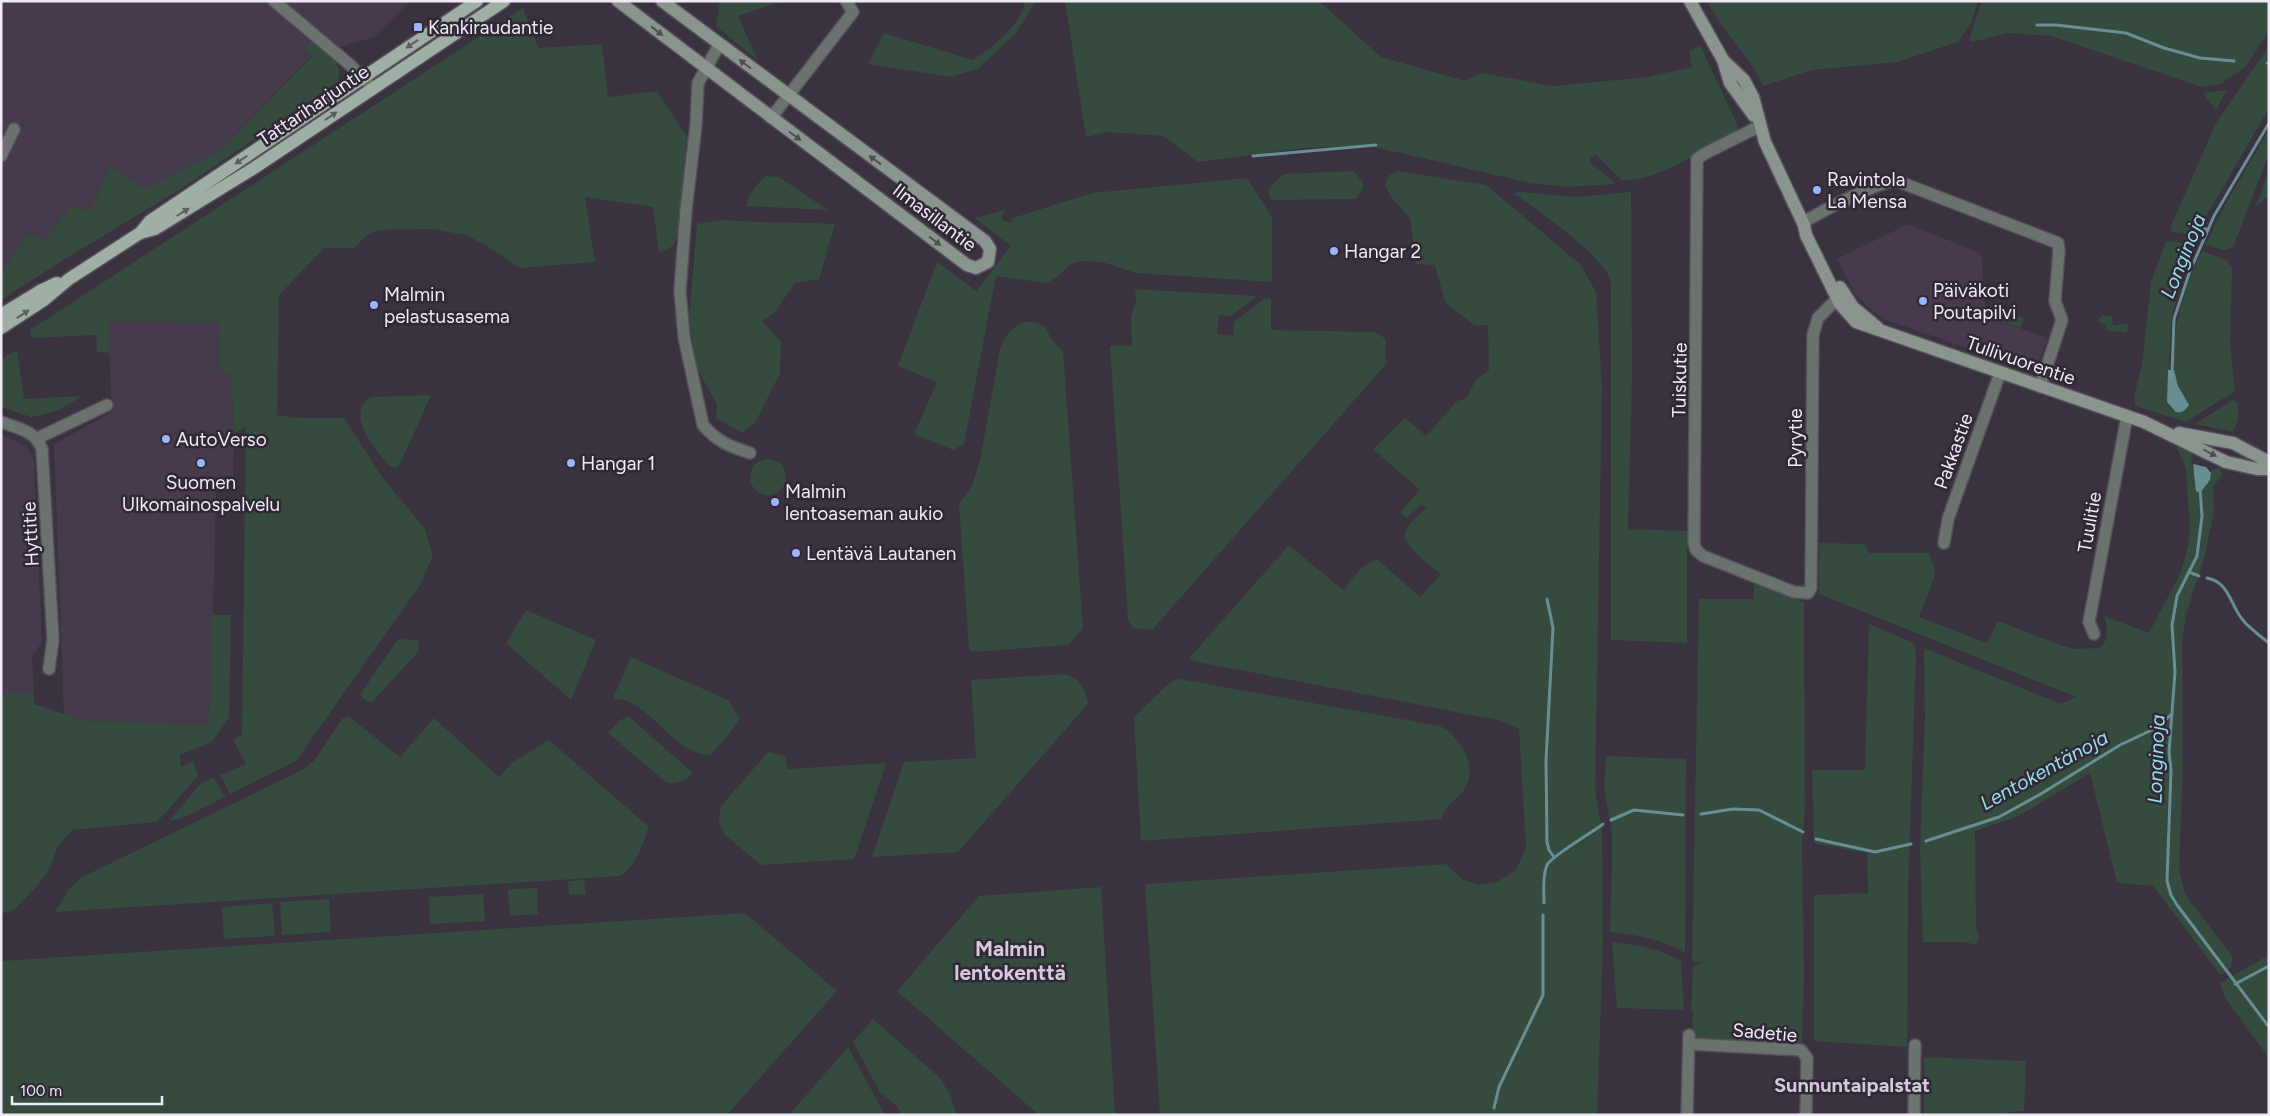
<svg xmlns="http://www.w3.org/2000/svg" width="2270" height="1116" font-family="Figtree,sans-serif">
	<style>
		.built { fill: #453b4d }
		.green { fill: #344b3e }
		.water { fill: #688e94 }
		.lines { fill: none; stroke-linecap: round; stroke-linejoin: round }
		.stream { stroke: #688e94; stroke-width: 3 }
		.street-casing { stroke: #574f5c; stroke-width: 14 }
		.secondary-casing { stroke: #574f5c; stroke-width: 15 }
		.primary-casing { stroke: #574f5c; stroke-width: 15 }
		.street { stroke: #6b736e; stroke-width: 11 }
		.secondary { stroke: #89958d; stroke-width: 12 }
		.primary { stroke: #a0afa5; stroke-width: 12 }
		.oneway { fill: #4f4e54 }
		.oneway2 { fill: #5d5e62 }
		.poi-dot { fill: #9ab5fd; stroke: #302835; stroke-width: 2 }
		.labels { text-anchor: middle; stroke-width: 5; stroke-linejoin: round; paint-order: stroke }
		.poi-label { font-size: 19px; fill: #efeaf3; stroke: #302835; text-anchor: start }
		.street-label { font-size: 19px; fill: #efeaf3; stroke: #302835 }
		.water-label { font-size: 20px; font-style: italic; fill: #97deeb; stroke: #302835 }
		.neighbourhood-label { font-size: 20px; font-weight: bold; fill: #d3c9da; stroke: #302835 }
		.quarter-label { font-size: 21px; font-weight: bold; fill: #d3c9da; stroke: #302835 }
	</style>
	<rect width="100%" height="100%" fill="#3a323f"/>
	<g class="built">
		<polygon points="1,1 410,1 374,37 312,55 218,152 145,190 110,167 90,211 70,207 45,240 28,234 1,274"/>
		<polygon points="1908,224 1978,252 1982,258 1983,294 1986,308 1993,319 2048,338 2036,368 2031,370 1886,320 1869,308 1855,294 1837,259"/>
		<polygon points="119,321 219,322 220,369 231,375 234,434 233,477 216,492 211,699 205,725 83,720 64,714 54,444 112,412 108,324"/>
		<polygon points="1,435 26,446 34,460 42,642 32,656 34,694 1,694"/>
	</g>
	<g class="green">
		<polygon points="720,1 782,1 738,16 758,61 716,26"/>
		<path d="M1025,1H1036L1016,33L979,68L951,77L868,64L884,33L973,60C991,48 1023,24 1025,1Z"/>
		<path d="M1065,1H1319L1381,57L1465,81L1481,73L1554,86L1647,77L1692,67L1689,51L1700,45L1737,124V131C1705,148 1657,183 1621,180L1596,155L1590,158V162L1616,184L1568,187L1530,183L1366,145L1304,148L1198,162L1163,136L1108,132L1086,137Z"/>
		<path d="M1707,1H1978L1972,21L1958,42L1897,62L1812,70L1763,86C1749,54 1722,32 1707,1Z"/>
		<polygon points="1982,1 2269,1 2269,31 2246,66 2221,84 2202,87 2051,36 2008,33 1972,42 1969,40"/>
		<polygon points="523,8 538,48 602,44 608,97 657,91 687,136 678,236 673,246 659,253 653,207 585,197 595,262 520,268 484,244 465,235 433,229 379,230 368,234 354,248 324,248 279,295 277,415 299,418 344,418 383,478 425,529 433,556 420,585 296,761 230,794 220,775 246,764 233,740 242,735 246,427 234,434 231,375 220,369 219,322 119,321 109,324 109,353 97,352 96,335 31,338 30,330"/>
		<path d="M313,40C327,52 343,61 338,82L179,190L65,259L1,300V274L28,234L45,240L70,207L90,211L110,167L145,189L218,152L312,56L305,48Z"/>
		<polygon points="2269,46 2269,108 2210,210 2193,235 2172,232 2170,228 2216,123"/>
		<polygon points="2227,90 2216,110 2204,94 2204,93"/>
		<polygon points="2269,129 2269,154 2233,247 2224,250 2206,244 2220,214"/>
		<polygon points="2269,170 2269,196 2256,206"/>
		<polygon points="1353,171 1363,182 1363,189 1356,199 1271,200 1268,190 1283,174"/>
		<path d="M1399,171L1486,185L1580,264L1596,292L1602,387L1595,788L1602,830L1603,945L1597,1115H1160L1145,884L1446,864L1462,879L1479,885L1497,882L1516,870L1526,847L1519,729L1498,720L1193,661L1190,657L1289,545L1343,590C1353,579 1362,562 1378,560L1420,597L1441,574C1432,566 1402,546 1405,533C1407,524 1420,515 1426,508L1422,504L1407,518L1400,512L1420,490L1373,449L1405,418L1426,436L1457,401L1466,398L1476,380L1489,370L1488,325L1475,326L1445,302L1435,265L1416,264L1410,218L1392,198L1385,186L1388,176Z"/>
		<path d="M766,176L779,177L828,210L746,206C749,193 756,185 766,176Z"/>
		<polygon points="1247,178 1272,217 1272,282 1136,273 1102,262 1083,261 1071,264 1054,279 1046,283 996,276 964,444 953,450 914,434 937,382 898,366 937,262 976,291 1011,246 975,218 1005,210 1001,219 1010,223 1013,218 1092,193"/>
		<path d="M1522,192L1576,197L1631,192L1632,378L1628,529L1687,531V643L1611,640V281C1600,252 1540,213 1514,193Z"/>
		<path d="M721,220C759,223 797,222 835,224L819,279L795,283L775,312L762,321L781,342L780,373L755,423L742,433L716,418L717,404L697,369L689,320L697,224Z"/>
		<path d="M2166,241L2178,242L2193,247L2172,314L2167,402L2188,406C2182,394 2176,383 2174,370C2170,331 2186,285 2202,251L2226,260L2232,267L2230,342L2235,391L2186,422L2135,406L2134,396L2142,365L2151,282Z"/>
		<polygon points="1135,289 1257,296 1231,316 1219,315 1217,334 1233,336 1234,322 1265,298 1271,299 1271,330 1375,332 1386,339 1385,353 1387,363 1152,630 1133,628 1128,619 1110,346 1132,345 1131,317 1136,301"/>
		<polygon points="2001,315 2024,317 2021,328 2000,321"/>
		<polygon points="2102,315 2112,316 2113,325 2128,324 2127,333 2106,330 2106,324 2099,323 2099,319"/>
		<path d="M1024,322C1053,321 1042,334 1063,351L1083,629L1068,645L972,652L969,649L959,504L972,487L981,455L1000,349C1006,335 1010,329 1024,322Z"/>
		<polygon points="17,350 24,399 83,396 57,411 31,417 1,407 1,359"/>
		<path d="M431,395L400,464L398,467H391C377,453 343,413 371,397Z"/>
		<path d="M2233,400L2238,403C2239,413 2238,423 2233,432L2195,424Z"/>
		<path d="M2176,445L2191,453L2193,472L2210,480L2211,470L2218,468L2222,472L2221,477L2213,486L2214,512L2205,555L2186,615L2182,643L2183,763L2179,870L2184,890L2189,900L2233,957L2231,967L2220,975L2153,886L2117,883L2090,773L2019,816L1975,831L1976,928C1980,934 1980,940 1975,945L1966,942H1923L1920,847L1925,717L1924,648L2061,704L2076,697L1819,594V543L1864,544L1869,553H1929L1935,569L1934,578L1919,617L1987,643L1998,621L2063,646L2076,649L2099,648C2110,640 2108,628 2104,616L2149,633L2181,572L2188,546L2190,530L2186,469Z"/>
		<circle cx="768" cy="477" r="18"/>
		<polygon points="1754,584 1804,602 1805,809 1802,847 1804,972 1802,1044 1696,1042 1692,1037 1693,1011 1691,1010 1693,967 1702,962 1692,962 1699,599 1754,599"/>
		<polygon points="526,610 596,640 571,700 506,643"/>
		<polygon points="212,615 231,615 229,718 212,742 180,755 181,767 193,761 198,776 157,822 72,830 58,846 49,870 39,884 14,910 1,914 1,694 34,694 34,704 83,720 205,725 211,699"/>
		<polygon points="1869,624 1909,641 1915,645 1916,656 1908,891 1907,1047 1814,1041 1814,895 1868,893 1867,853 1814,843 1812,770 1865,770"/>
		<polygon points="398,639 417,640 419,643 418,652 371,703 362,698 361,693"/>
		<path d="M631,657L728,700L740,719L727,737L710,755C677,758 641,691 614,700V696Z"/>
		<path d="M1063,674C1080,677 1085,688 1088,704L958,852L872,857L904,762L976,758L971,680Z"/>
		<path d="M1180,679L1440,726C1460,737 1479,766 1465,788C1458,800 1445,804 1442,819L1141,841L1134,717L1167,685L1173,680Z"/>
		<path d="M348,716L400,757L434,718L499,777L513,762L549,740L649,827C643,843 636,867 620,876L55,912L69,889L82,877L300,771L314,761L342,719Z"/>
		<path d="M628,716L693,773C684,781 678,784 667,783L608,733L619,721Z"/>
		<polygon points="768,752 785,756 788,769 886,763 854,859 761,865 725,835 719,823 719,816 721,806"/>
		<path d="M1606,756L1686,759L1685,953C1662,939 1637,935 1610,932L1612,861V833L1604,788Z"/>
		<polygon points="214,778 225,797 185,817 169,821 201,783"/>
		<polygon points="584,880 586,894 569,895 568,881"/>
		<polygon points="1101,887 1115,1115 1039,1115 897,991 979,896"/>
		<polygon points="537,888 538,914 510,916 508,889"/>
		<polygon points="483,894 485,921 430,924 429,897"/>
		<polygon points="329,899 331,932 282,935 280,902"/>
		<polygon points="272,903 275,936 224,939 222,907"/>
		<polygon points="745,913 837,991 727,1115 1,1115 1,961"/>
		<path d="M1612,942C1637,945 1658,948 1681,961L1684,1010L1617,1008Z"/>
		<polygon points="2269,955 2269,1058 2225,998 2220,983"/>
		<polygon points="873,1019 939,1077 950,1094 957,1115 902,1115 897,1106 880,1092 853,1042"/>
		<polygon points="848,1047 885,1115 789,1115"/>
		<polygon points="1924,1057 2026,1061 2024,1111 2008,1112 2003,1115 1924,1115"/>
	</g>
	<g class="water">
		<path d="M2168,370H2174L2178,386L2189,405C2185,411 2182,413 2176,412L2167,402Z"/>
		<polygon points="2193,464 2206,467 2211,473 2210,480 2200,493 2196,491"/>
	</g>
	<g class="lines">
		<g class="stream">
			<polyline points="2037,25 2056,25 2126,33 2164,48 2200,58 2234,61"/>
			<polyline points="2267,63 2269,63"/>
			<polyline points="1253,156 1376,145"/>
			<polyline points="2200,227 2208,230"/>
			<polyline points="2172,373 2174,319 2190,271 2214,216 2269,123"/>
			<polyline points="2200,489 2202,516 2197,556 2177,596 2172,625 2175,672 2169,752 2171,771 2167,881 2171,895 2177,905 2269,1027"/>
			<polyline points="2189,572 2199,576"/>
			<path d="M2207,578C2229,582 2230,604 2242,619C2249,628 2260,636 2269,643"/>
			<polyline points="1547,599 1553,628 1546,761 1547,842 1549,850 1554,857"/>
			<polyline points="1701,814 1733,809 1759,810 1803,832"/>
			<polyline points="1611,820 1634,810 1683,815"/>
			<polyline points="1816,839 1875,852 1911,844"/>
			<polyline points="1926,841 1999,817 2039,795 2120,745 2154,729 2172,714"/>
			<path d="M1544,903C1544,892 1542,876 1547,865C1550,857 1593,832 1603,824"/>
			<polyline points="2235,984 2269,966"/>
			<polyline points="1494,1108 1499,1087 1543,995 1543,915"/>
		</g>
		<g class="street-casing">
			<g id="street">
				<polyline points="274,1 349,64 373,88"/>
				<path d="M719,45L698,83L696,125L686,210L680,291L684,337L703,425C716,441 731,447 750,453"/>
				<polyline points="771,118 853,12 846,1"/>
				<polyline points="1760,126 1706,153 1697,159 1694,543 1696,550 1703,556 1794,592 1808,593 1811,588 1813,335 1818,318 1843,293"/>
				<polyline points="1,156 14,129"/>
				<path d="M1803,222C1822,212 1879,180 1897,181L2058,243L2059,251L2055,301L2062,320L2040,387"/>
				<path d="M1,422C19,429 35,430 42,449L53,639L49,669"/>
				<polyline points="38,438 107,405"/>
				<polyline points="1944,543 1948,519 2000,373"/>
				<polyline points="2094,634 2089,622 2127,416"/>
				<polyline points="1689,1044 1801,1050 1807,1058 1806,1115"/>
				<polyline points="1687,1115 1689,1035"/>
				<polyline points="1914,1115 1915,1045"/>
			</g>
		</g>
		<g class="secondary-casing">
			<g id="secondary">
				<polyline points="618,1 967,265 976,268 988,262 990,249 985,241 662,1"/>
				<polyline points="1690,1 1723,60 1730,83 1754,116"/>
				<polyline points="1723,60 1744,80 1753,97 1765,142 1804,225 1806,235 1840,304 1856,322 2144,422 2226,462 2257,469 2269,469"/>
				<polyline points="1840,287 1853,307 1877,327"/>
				<polyline points="2179,433 2233,443 2269,462"/>
			</g>
		</g>
		<g class="primary-casing">
			<g id="primary">
				<polyline points="140,233 155,229 254,168 504,1"/>
				<polyline points="1,315 40,291 57,283"/>
				<polyline points="1,328 44,300 69,279 140,233 150,221 477,1"/>
			</g>
		</g>
		<use href="#street" class="street"/>
		<use href="#secondary" class="secondary"/>
		<use href="#primary" class="primary"/>
	</g>
	<defs><path id="oneway-solid" d="M-6-.8H1V-3.2L6.5 0L1 3.2V.8H-6Z" transform="scale(1.25)"/></defs>
	<g class="oneway">
		<use href="#oneway-solid" transform="translate(657 31) rotate(38)"/>
		<use href="#oneway-solid" transform="translate(745 64) rotate(-143)"/>
		<use href="#oneway-solid" transform="translate(795 136) rotate(37)"/>
		<use href="#oneway-solid" transform="translate(875 160) rotate(-144)"/>
		<use href="#oneway-solid" transform="translate(935 241) rotate(37)"/>
		<use href="#oneway-solid" transform="translate(2210 453) rotate(28)"/>
	</g>
	<g class="oneway2">
		<use href="#oneway-solid" transform="translate(412 44) rotate(146)"/>
		<use href="#oneway-solid" transform="translate(331 116) rotate(-34)"/>
		<use href="#oneway-solid" transform="translate(241 160) rotate(146)"/>
		<use href="#oneway-solid" transform="translate(183 212) rotate(-32)"/>
		<use href="#oneway-solid" transform="translate(23 314) rotate(-33)"/>
	</g>
	<g class="poi-dot">
		<rect x="413" y="22" width="10" height="10" rx="2.5"/>
		<circle cx="1817" cy="190" r="5"/>
		<circle cx="1334" cy="251" r="5"/>
		<circle cx="1923" cy="301" r="5"/>
		<circle cx="374" cy="305" r="5"/>
		<circle cx="166" cy="439" r="5"/>
		<circle cx="201" cy="463" r="5"/>
		<circle cx="571" cy="463" r="5"/>
		<circle cx="775" cy="502" r="5"/>
		<circle cx="796" cy="553" r="5"/>
	</g>
	<g class="labels">
		<g class="poi-label">
			<text x="428" y="34">Kankiraudantie</text>
			<text x="1827" y="186">Ravintola<tspan x="1827" dy="22">La Mensa</tspan></text>
			<text x="1344" y="258">Hangar 2</text>
			<text x="1933" y="297">Päiväkoti<tspan x="1933" dy="22">Poutapilvi</tspan></text>
			<text x="384" y="301">Malmin<tspan x="384" dy="22">pelastusasema</tspan></text>
			<text x="176" y="446">AutoVerso</text>
			<text x="581" y="470">Hangar 1</text>
			<text x="201" y="489" text-anchor="middle">Suomen<tspan x="201" dy="22">Ulkomainospalvelu</tspan></text>
			<text x="785" y="498">Malmin<tspan x="785" dy="22">lentoaseman aukio</tspan></text>
			<text x="806" y="560">Lentävä Lautanen</text>
		</g>
		<g class="street-label">
			<text transform="translate(313 105) rotate(-34)" y="7">Tattariharjuntie</text>
			<text transform="translate(935 217) rotate(37)" y="7">Ilmasillantie</text>
			<text transform="translate(2021 360) rotate(19)" y="7">Tullivuorentie</text>
			<text transform="translate(1679 380) rotate(-89)" y="7">Tuiskutie</text>
			<text transform="translate(1795 438) rotate(-90)" y="7">Pyrytie</text>
			<text transform="translate(1953 451) rotate(-70)" y="7">Pakkastie</text>
			<text transform="translate(2089 522) rotate(-80)" y="7">Tuulitie</text>
			<text transform="translate(30 534) rotate(-93)" y="7">Hyttitie</text>
			<text transform="translate(1765 1032) rotate(5)" y="7">Sadetie</text>
		</g>
		<g class="water-label">
			<text transform="translate(2183 256) rotate(-68)" y="7">Longinoja</text>
			<text transform="translate(2156 759) rotate(-88)" y="7">Longinoja</text>
			<text transform="translate(2044 770) rotate(-29)" y="7">Lentokentänoja</text>
		</g>
		<g class="neighbourhood-label">
			<text x="1852" y="1092">Sunnuntaipalstat</text>
		</g>
		<g class="quarter-label">
			<text x="1010" y="956">Malmin<tspan x="1010" dy="24">lentokenttä</tspan></text>
		</g>
	</g>
	<rect width="2270" height="1116" fill="none" stroke="#efeaf3" stroke-width="5"/>
	<path d="M12 1096v8h150v-8" fill="none" stroke="#efeaf3" stroke-width="2.5"/>
	<text x="20" y="1096" font-size="15" fill="#efeaf3" stroke="#302835" stroke-width="4" paint-order="stroke">100 m</text>
</svg>
